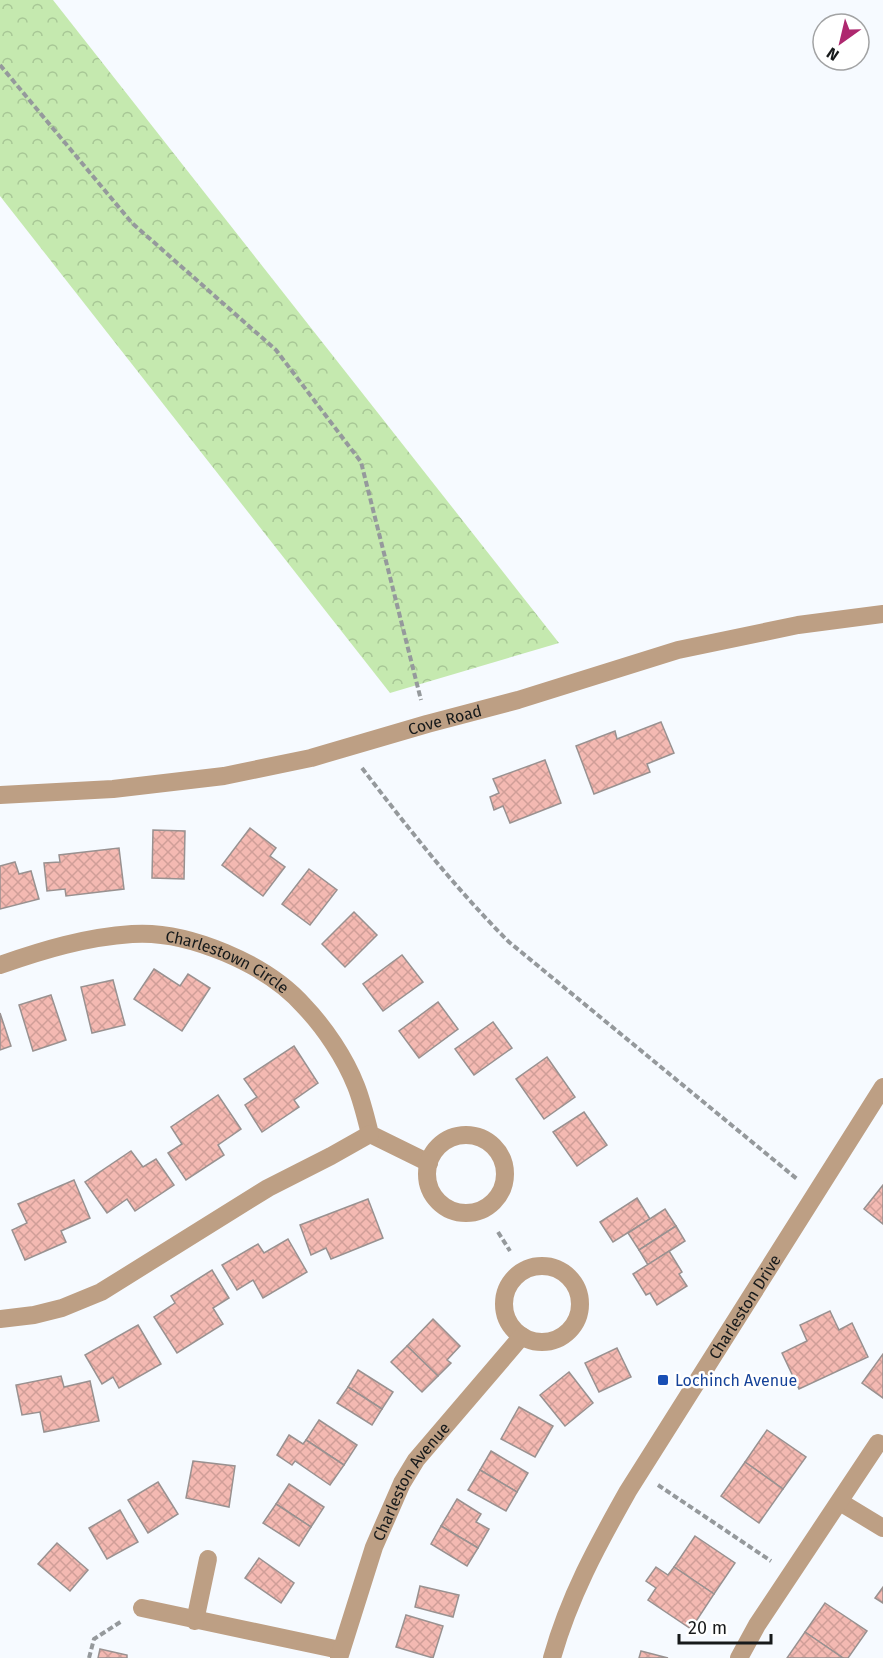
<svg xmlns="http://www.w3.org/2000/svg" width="883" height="1658" font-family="'Fira Sans',sans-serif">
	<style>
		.forest { fill: url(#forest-crowns) }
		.building { fill: url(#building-cross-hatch); stroke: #999190; stroke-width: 1.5 }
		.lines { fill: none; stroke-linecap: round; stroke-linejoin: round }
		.path { stroke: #95999c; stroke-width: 4; stroke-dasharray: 6 3; stroke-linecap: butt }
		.minor { stroke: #bd9f84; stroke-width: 18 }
		.transit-dot { fill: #1a4fb4; stroke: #fff; stroke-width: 2 }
		.labels { text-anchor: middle; stroke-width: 5; stroke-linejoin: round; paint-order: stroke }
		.street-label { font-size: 16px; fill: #171a1b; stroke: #fff }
		.transit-label { font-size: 16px; fill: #164399; stroke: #fff; text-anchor: start }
	</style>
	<defs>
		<pattern id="forest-crowns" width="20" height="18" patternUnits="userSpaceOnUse" patternTransform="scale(1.5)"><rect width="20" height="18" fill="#c5e9af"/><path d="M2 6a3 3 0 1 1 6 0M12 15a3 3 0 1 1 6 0" fill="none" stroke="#a8c796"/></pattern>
		<pattern id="building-cross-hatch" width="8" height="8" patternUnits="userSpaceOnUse" patternTransform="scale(1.5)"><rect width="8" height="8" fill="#f4b9b2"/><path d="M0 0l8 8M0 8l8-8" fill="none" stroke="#d09e98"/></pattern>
	</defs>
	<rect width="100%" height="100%" fill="#f6faff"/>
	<polygon class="forest" points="0,0 53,0 559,643 390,693 0,196"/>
	<g class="building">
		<polygon points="661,722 674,753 647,764 650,772 594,794 576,746 615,731 617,739"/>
		<polygon points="545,760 561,803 510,823 503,806 494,810 490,797 499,793 493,779"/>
		<polygon points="250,828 276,848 270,856 285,867 263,896 222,865"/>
		<polygon points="153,830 185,831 184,879 152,878"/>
		<polygon points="119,848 124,889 66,896 65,889 47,891 44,863 60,862 59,855"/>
		<polygon points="15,862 19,874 31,871 39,899 0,909 0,866"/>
		<polygon points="309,869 337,890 310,925 282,904"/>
		<polygon points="354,912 377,935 345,967 322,944"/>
		<polygon points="402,955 423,982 383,1011 363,984"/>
		<polygon points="154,969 180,986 188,974 210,988 182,1031 134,999"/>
		<polygon points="113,980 125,1025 92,1033 81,987"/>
		<polygon points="51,995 66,1040 33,1051 19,1005"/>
		<polygon points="438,1002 458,1029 419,1058 399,1031"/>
		<polygon points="0,1013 11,1046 0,1050"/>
		<polygon points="493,1022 512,1048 474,1075 455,1049"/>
		<polygon points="294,1046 318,1083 294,1100 299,1107 262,1132 245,1105 257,1097 244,1079"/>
		<polygon points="547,1057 575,1097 544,1119 516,1079"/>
		<polygon points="218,1095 241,1129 218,1145 224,1155 186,1180 168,1153 182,1144 171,1127"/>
		<polygon points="584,1112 607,1145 577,1166 553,1132"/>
		<polygon points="131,1151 143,1167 156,1159 174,1185 135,1211 127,1199 107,1213 85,1182"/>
		<polygon points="74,1180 90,1218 61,1231 66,1242 25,1260 12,1230 27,1223 18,1204"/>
		<polygon points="883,1185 883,1224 864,1209"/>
		<polygon points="637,1198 650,1219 613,1242 600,1222"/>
		<polygon points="368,1199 383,1238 331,1259 326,1248 311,1255 300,1225"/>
		<polygon points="665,1209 676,1226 639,1250 628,1233"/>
		<polygon points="676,1226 685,1241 648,1265 639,1250"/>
		<polygon points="288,1239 307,1272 263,1298 253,1280 237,1290 222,1265 258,1244 264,1253"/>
		<polygon points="669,1251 682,1272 679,1274 687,1286 657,1305 650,1293 646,1295 633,1274"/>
		<polygon points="212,1270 229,1298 213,1308 223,1324 177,1353 154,1317 175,1303 171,1296"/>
		<polygon points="830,1311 839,1330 852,1323 868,1357 799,1389 782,1353 807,1341 800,1325"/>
		<polygon points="433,1319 460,1346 447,1360 451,1363 438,1376 407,1346"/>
		<polygon points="138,1325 161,1364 119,1388 113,1377 102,1384 85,1355"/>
		<polygon points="407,1346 438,1376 422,1392 391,1362"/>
		<polygon points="617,1348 631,1377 599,1392 585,1363"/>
		<polygon points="883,1354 883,1398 862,1383"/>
		<polygon points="358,1370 393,1392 382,1409 348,1387"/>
		<polygon points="569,1372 593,1403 565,1426 540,1395"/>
		<polygon points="61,1376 64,1387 90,1381 99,1421 44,1432 40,1412 22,1415 16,1385"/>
		<polygon points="348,1387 382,1409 372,1425 337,1403"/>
		<polygon points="519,1407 553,1426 535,1457 501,1439"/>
		<polygon points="319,1420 357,1445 344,1465 306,1440"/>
		<polygon points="767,1430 806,1457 783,1489 745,1462"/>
		<polygon points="289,1435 303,1444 306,1440 344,1465 330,1485 295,1461 292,1465 277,1455"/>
		<polygon points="491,1451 528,1473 517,1492 480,1470"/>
		<polygon points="193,1461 235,1466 229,1507 186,1498"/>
		<polygon points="745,1462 783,1489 759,1523 721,1496"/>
		<polygon points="480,1470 517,1492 506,1511 468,1490"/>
		<polygon points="158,1482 178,1514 148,1533 128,1500"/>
		<polygon points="289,1484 324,1507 311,1527 276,1504"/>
		<polygon points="457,1499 481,1514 476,1522 489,1529 478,1548 441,1526"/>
		<polygon points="276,1504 311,1527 299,1546 263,1523"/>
		<polygon points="120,1510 138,1542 107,1559 89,1528"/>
		<polygon points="441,1526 478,1548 467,1566 431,1544"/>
		<polygon points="695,1536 735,1563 714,1594 674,1567"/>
		<polygon points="57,1543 88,1570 70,1591 38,1564"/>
		<polygon points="259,1558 294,1583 281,1603 245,1578"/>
		<polygon points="656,1567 668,1575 674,1567 714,1594 691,1629 648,1600 656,1588 646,1581"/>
		<polygon points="420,1586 459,1595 453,1617 415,1607"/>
		<polygon points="883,1587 883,1603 875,1598"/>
		<polygon points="825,1603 867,1631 848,1658 843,1658 805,1632"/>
		<polygon points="406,1615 443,1626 433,1658 396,1647"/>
		<polygon points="805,1632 843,1658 787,1658"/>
		<polygon points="100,1649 127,1655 127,1658 98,1658"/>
		<polygon points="641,1651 668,1658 639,1658"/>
	</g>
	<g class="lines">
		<g class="path">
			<polyline points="0,65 132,223 276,350 361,462 421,700"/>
			<path d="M362,768C408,828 455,888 509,942L797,1179"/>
			<polyline points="498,1232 510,1251"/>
			<polyline points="658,1485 771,1561"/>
			<polyline points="89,1658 94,1639 122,1621"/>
		</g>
		<g class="minor">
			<path id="s1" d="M0,795L113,789L224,776L311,758L427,724L518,700L678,650L798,625L883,614"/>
			<path id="s2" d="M0,965C43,950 86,937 132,934C188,930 267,964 304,1006C325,1028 345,1058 356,1086C362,1101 366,1118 370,1134L429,1163"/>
			<circle cx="466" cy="1174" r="39"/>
			<circle cx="542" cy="1304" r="38"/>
			<polyline points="0,1319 34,1315 62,1308 101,1292 268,1188 331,1156 370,1134"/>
			<polyline points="840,1502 883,1528"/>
			<polyline points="142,1608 340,1650"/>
			<polyline points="195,1621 208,1559"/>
			<path id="s3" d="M339,1658L374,1547L402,1483L416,1460L522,1336"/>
			<path id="s4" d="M552,1658C569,1597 597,1546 628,1491L883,1087"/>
			<polyline points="739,1658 757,1625 878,1443"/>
		</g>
	</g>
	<rect class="transit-dot" x="657" y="1374" width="12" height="12" rx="3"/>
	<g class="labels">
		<g class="street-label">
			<text dy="6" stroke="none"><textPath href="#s1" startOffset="453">Cove Road</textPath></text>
			<text dy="6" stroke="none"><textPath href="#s2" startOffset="237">Charlestown Circle</textPath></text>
			<text dy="6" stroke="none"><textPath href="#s4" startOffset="402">Charleston Drive</textPath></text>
			<text dy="6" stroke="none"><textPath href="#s3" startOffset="192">Charleston Avenue</textPath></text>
		</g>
		<g class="transit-label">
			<text x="675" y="1386">Lochinch Avenue</text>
		</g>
	</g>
	<g transform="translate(841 42) rotate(214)"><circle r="28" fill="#ffffff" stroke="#a2a3a4" stroke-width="1.5"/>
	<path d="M0-4.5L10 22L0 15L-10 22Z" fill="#ae286f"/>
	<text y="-9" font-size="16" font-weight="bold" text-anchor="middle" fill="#171a1b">N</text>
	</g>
	<path d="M679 1634v9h92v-9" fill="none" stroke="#171a1b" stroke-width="3"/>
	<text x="688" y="1634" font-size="18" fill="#171a1b" stroke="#ffffff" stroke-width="4.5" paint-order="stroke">20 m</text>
</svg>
